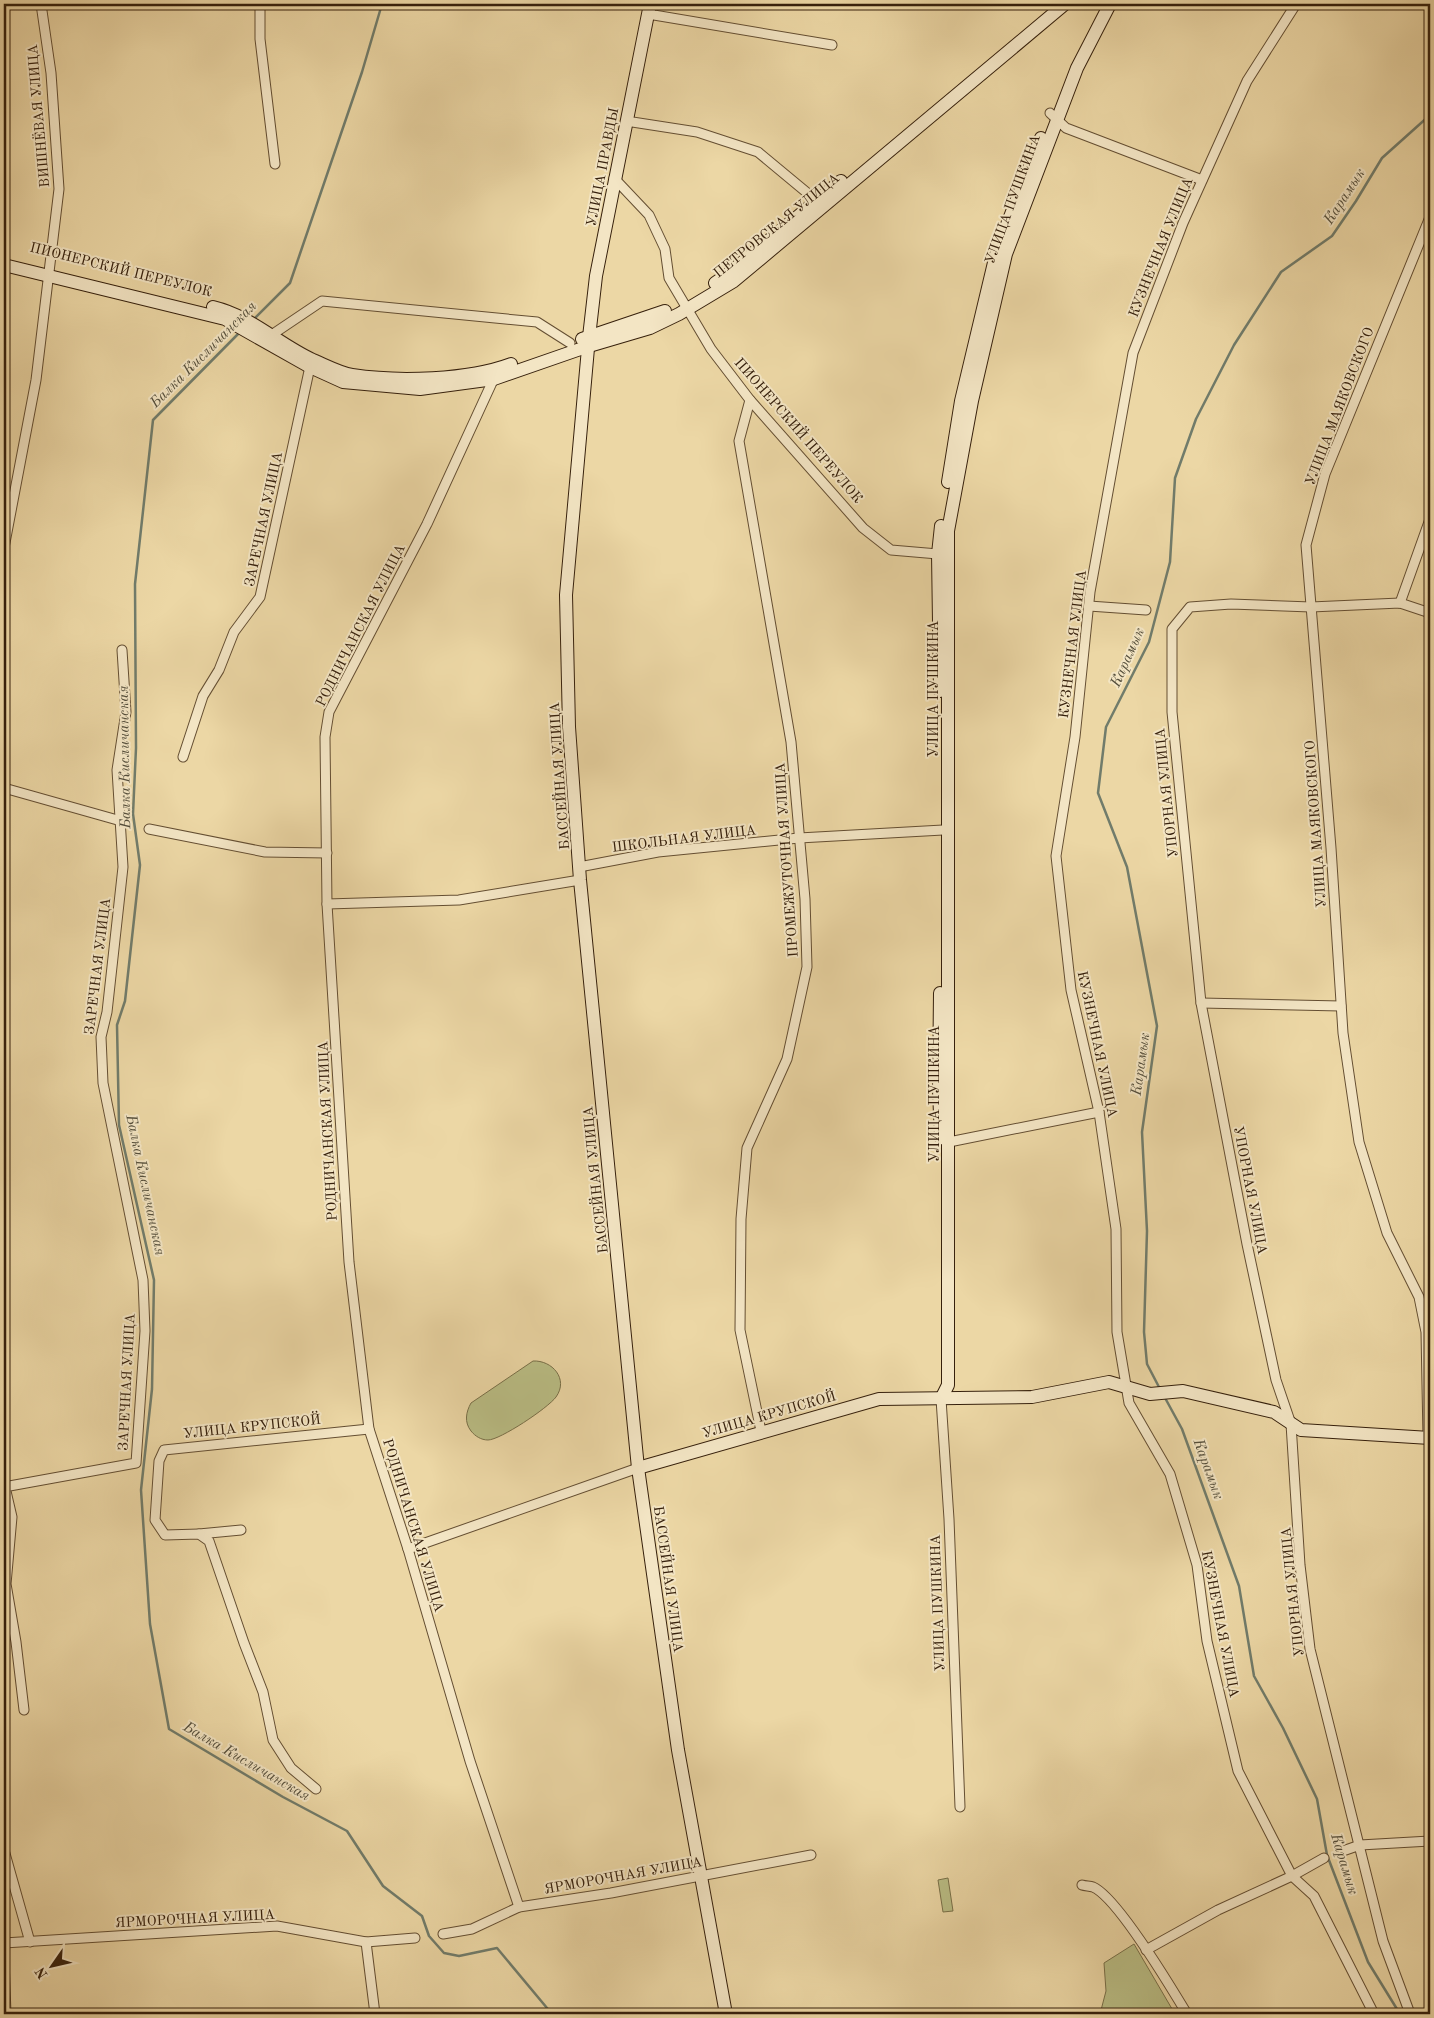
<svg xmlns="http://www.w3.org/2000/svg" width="1434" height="2018" font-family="'Old Standard TT',serif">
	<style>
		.green { fill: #babe85; stroke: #786f48 }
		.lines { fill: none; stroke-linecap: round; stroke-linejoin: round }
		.stream { stroke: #717c6b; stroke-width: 2.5 }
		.street-casing { stroke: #644e32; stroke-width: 11 }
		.secondary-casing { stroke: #36200c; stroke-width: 14 }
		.street { stroke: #f3e5c4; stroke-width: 9 }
		.secondary { stroke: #f3e5c4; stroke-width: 12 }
		.labels { text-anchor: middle; stroke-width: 4; stroke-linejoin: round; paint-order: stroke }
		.street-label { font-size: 14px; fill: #36200c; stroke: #f3e5c4 }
		.water-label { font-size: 15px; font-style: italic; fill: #544e3b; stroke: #f3e5c4 }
	</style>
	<rect width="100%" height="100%" fill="#ecd7a5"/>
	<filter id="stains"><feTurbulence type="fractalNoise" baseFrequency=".004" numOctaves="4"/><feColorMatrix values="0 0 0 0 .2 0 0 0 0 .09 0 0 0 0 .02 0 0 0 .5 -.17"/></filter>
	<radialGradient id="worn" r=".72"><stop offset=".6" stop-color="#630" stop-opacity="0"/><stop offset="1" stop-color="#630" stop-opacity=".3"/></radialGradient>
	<g class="green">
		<path d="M533,1361C552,1360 569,1379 556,1397C548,1408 500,1440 488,1440C481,1440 475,1436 471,1431C464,1422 466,1412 471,1403Z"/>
		<polygon points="948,1878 953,1911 943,1912 938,1880"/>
		<polygon points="1134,1944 1175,2014 1100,2014 1106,1991 1104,1963"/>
	</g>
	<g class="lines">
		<g class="stream">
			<polyline points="253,320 290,283 362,72 382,4"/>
			<polyline points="240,332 153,420 135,584 136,748 133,814 140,865 125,1001 117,1025 119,1125 154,1280 152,1389 141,1490 150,1624 169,1729 283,1797 347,1831 383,1886 422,1916 429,1936 444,1953 459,1956 497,1948 552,2014"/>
			<polyline points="1160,1389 1147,1364 1144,1332 1147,1231 1142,1132 1157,1026 1127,867 1098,793 1106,727 1149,642 1170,562 1175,478 1196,419 1234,345 1281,272 1332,236 1356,201 1382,158 1430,115"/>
			<polyline points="1164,1396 1182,1429 1239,1586 1254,1676 1283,1728 1317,1799 1327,1855 1368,1962 1400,2014"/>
		</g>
		<g class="street-casing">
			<g id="street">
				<polyline points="260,4 260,39 275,164"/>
				<polyline points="1296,4 1247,81 1183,223 1133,353 1090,592 1075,737 1056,856 1071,990 1099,1112 1116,1229 1117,1332 1129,1403 1170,1474 1197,1565 1207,1641 1238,1771 1292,1876 1314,1896 1374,2014"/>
				<polyline points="648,14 832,45"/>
				<polyline points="1050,113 1066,128 1202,180"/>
				<polyline points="626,121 697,132 758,152 817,201"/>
				<polyline points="614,178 649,215 665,249 669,278 711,349 750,400 863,528 891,550 938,554"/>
				<polyline points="273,334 322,301 537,322 570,343"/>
				<polyline points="495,376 427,524 329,712 325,737 327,904 349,1262 369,1429 408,1549 470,1761 519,1907"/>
				<polyline points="750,400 739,441 791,742 805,899 807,967 787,1059 747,1148 741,1219 740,1330 761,1431"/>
				<polyline points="4,548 36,380 59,189 51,73 41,4"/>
				<polyline points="1400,603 1430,519"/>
				<polyline points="1089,606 1146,610"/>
				<polyline points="183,757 203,696 219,670 234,632 260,597 311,362"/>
				<polyline points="4,788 121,821"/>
				<polyline points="149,829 265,852 327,853"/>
				<polyline points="579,867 658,852 799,838 943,830"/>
				<polyline points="327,904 459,900 580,880"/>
				<polyline points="1201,1003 1341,1006"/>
				<polyline points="943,1140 949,1142 1099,1112"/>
				<polyline points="941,1399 949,1519 960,1807"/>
				<polyline points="1428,1438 1426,1332 1419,1297 1387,1233 1359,1142 1343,1033 1331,848 1306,545 1325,474 1430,217"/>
				<polyline points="4,1487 136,1463 145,1331 143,1280 103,1083 101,1037 107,1012 123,867 117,770 126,712 122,650"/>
				<polyline points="5,1487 12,1517 6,1584 16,1642 24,1710"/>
				<polyline points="199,1534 241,1530"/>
				<polyline points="408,1549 638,1468"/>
				<polyline points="316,1789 291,1768 273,1740 263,1692 244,1643 209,1541 199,1534 165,1535 155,1520 159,1461 164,1450 369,1429"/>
				<polyline points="4,1850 30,1942"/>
				<polyline points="1340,1852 1360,1845 1430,1841"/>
				<path d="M1082,1885C1085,1886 1090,1886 1093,1887C1117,1897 1172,1989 1187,2014"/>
				<polyline points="443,1934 472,1929 519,1907 611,1893 811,1855"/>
				<polyline points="366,1942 375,2014"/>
				<polyline points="4,1943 277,1926 366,1942 415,1938"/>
				<polyline points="1146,1950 1218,1910 1292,1876 1324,1858"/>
				<polyline points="4,1959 6,2014"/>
				<polyline points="1409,2011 1383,1941 1310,1649 1300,1565 1291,1424 1276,1380 1247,1244 1201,1003 1172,712 1172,629 1190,607 1231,604 1311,607 1400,603 1430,613"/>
			</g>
		</g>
		<g class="secondary-casing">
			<g id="secondary">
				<polyline points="650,4 596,276 589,337 566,595 569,727 580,880 638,1468 678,1750 726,2014"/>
				<polyline points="4,265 225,319 310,367 343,382 420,389 494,379 589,346 650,328 679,314 734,281 1065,4"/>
				<polyline points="715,283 728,274 841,181"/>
				<path d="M213,307C251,316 278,344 313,360C325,365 340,373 352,375C398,382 468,380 511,364"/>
				<polyline points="582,339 665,311"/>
				<polyline points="948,482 961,401 997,250 1041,138"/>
				<polyline points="940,691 938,554 941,526"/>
				<polyline points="940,993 939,1090 941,1138"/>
				<polyline points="941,1399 948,1385 948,531 972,401 1006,254 1077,68 1110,4"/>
				<polyline points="638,1468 879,1399 1032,1397 1109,1382 1150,1394 1183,1391 1274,1412 1301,1430 1430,1438"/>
			</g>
		</g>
		<use href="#street" class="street"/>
		<use href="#secondary" class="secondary"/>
	</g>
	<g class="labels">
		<g class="street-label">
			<text transform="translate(38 116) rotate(-95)" y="5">ВИШНЁВАЯ УЛИЦА</text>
			<text transform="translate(602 167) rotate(-79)" y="5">УЛИЦА ПРАВДЫ</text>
			<text transform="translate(1012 199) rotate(-70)" y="5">УЛИЦА ПУШКИНА</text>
			<text transform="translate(776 225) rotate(-39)" y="5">ПЕТРОВСКАЯ УЛИЦА</text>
			<text transform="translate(1160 247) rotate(-68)" y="5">КУЗНЕЧНАЯ УЛИЦА</text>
			<text transform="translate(121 269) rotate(14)" y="5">ПИОНЕРСКИЙ ПЕРЕУЛОК</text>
			<text transform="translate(1339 406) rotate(-69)" y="5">УЛИЦА МАЯКОВСКОГО</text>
			<text transform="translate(799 430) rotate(49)" y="5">ПИОНЕРСКИЙ ПЕРЕУЛОК</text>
			<text transform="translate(263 519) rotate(-78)" y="5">ЗАРЕЧНАЯ УЛИЦА</text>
			<text transform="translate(360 625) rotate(-63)" y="5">РОДНИЧАНСКАЯ УЛИЦА</text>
			<text transform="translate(1072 644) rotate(-83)" y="5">КУЗНЕЧНАЯ УЛИЦА</text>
			<text transform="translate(933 689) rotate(-90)" y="5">УЛИЦА ПУШКИНА</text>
			<text transform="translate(559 776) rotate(-94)" y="5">БАССЕЙНАЯ УЛИЦА</text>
			<text transform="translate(1166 793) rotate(-96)" y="5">УПОРНАЯ УЛИЦА</text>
			<text transform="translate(1315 824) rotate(-94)" y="5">УЛИЦА МАЯКОВСКОГО</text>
			<text transform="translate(684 838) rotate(-7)" y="5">ШКОЛЬНАЯ УЛИЦА</text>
			<text transform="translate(786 860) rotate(-94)" y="5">ПРОМЕЖУТОЧНАЯ УЛИЦА</text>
			<text transform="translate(97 966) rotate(-83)" y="5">ЗАРЕЧНАЯ УЛИЦА</text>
			<text transform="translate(1098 1044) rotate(78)" y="5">КУЗНЕЧНАЯ УЛИЦА</text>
			<text transform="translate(934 1094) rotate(-90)" y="5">УЛИЦА ПУШКИНА</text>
			<text transform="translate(327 1131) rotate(-93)" y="5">РОДНИЧАНСКАЯ УЛИЦА</text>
			<text transform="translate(595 1180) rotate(-96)" y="5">БАССЕЙНАЯ УЛИЦА</text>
			<text transform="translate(1251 1190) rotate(79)" y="5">УПОРНАЯ УЛИЦА</text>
			<text transform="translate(126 1382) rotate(-87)" y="5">ЗАРЕЧНАЯ УЛИЦА</text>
			<text transform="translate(769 1414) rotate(-16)" y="5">УЛИЦА КРУПСКОЙ</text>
			<text transform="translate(252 1426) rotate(-6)" y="5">УЛИЦА КРУПСКОЙ</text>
			<text transform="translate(414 1525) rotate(73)" y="5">РОДНИЧАНСКАЯ УЛИЦА</text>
			<text transform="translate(669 1579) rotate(82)" y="5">БАССЕЙНАЯ УЛИЦА</text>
			<text transform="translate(1292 1592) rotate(-96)" y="5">УПОРНАЯ УЛИЦА</text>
			<text transform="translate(937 1603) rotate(-92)" y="5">УЛИЦА ПУШКИНА</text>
			<text transform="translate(1221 1624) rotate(79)" y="5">КУЗНЕЧНАЯ УЛИЦА</text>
			<text transform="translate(623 1875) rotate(-10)" y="5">ЯРМОРОЧНАЯ УЛИЦА</text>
			<text transform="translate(195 1918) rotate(-3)" y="5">ЯРМОРОЧНАЯ УЛИЦА</text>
		</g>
		<g class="water-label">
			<text transform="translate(1344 196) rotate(-57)" y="5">Карамык</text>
			<text transform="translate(203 354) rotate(-45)" y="5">Балка Кисличанская</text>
			<text transform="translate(1127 657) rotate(-66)" y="5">Карамык</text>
			<text transform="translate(124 757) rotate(-91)" y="5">Балка Кисличанская</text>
			<text transform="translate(1140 1064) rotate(-82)" y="5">Карамык</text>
			<text transform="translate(146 1185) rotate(78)" y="5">Балка Кисличанская</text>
			<text transform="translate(1209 1469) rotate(70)" y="5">Карамык</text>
			<text transform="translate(247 1761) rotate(30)" y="5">Балка Кисличанская</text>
			<text transform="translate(1345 1864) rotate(73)" y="5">Карамык</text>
		</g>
	</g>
	<rect width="1434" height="2018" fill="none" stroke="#ecd7a5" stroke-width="20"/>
	<rect x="5" y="5" width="1424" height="2008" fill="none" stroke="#36200c" stroke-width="2.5"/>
	<rect x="10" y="10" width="1414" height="1998" fill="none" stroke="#36200c"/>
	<g transform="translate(52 1966) rotate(236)" stroke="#f3e5c4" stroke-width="4" paint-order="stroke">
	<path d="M0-4L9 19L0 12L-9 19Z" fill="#36200c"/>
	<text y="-8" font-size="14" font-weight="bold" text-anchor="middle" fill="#36200c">N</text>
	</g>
	<rect width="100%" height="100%" filter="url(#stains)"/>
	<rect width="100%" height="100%" fill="url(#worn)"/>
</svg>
